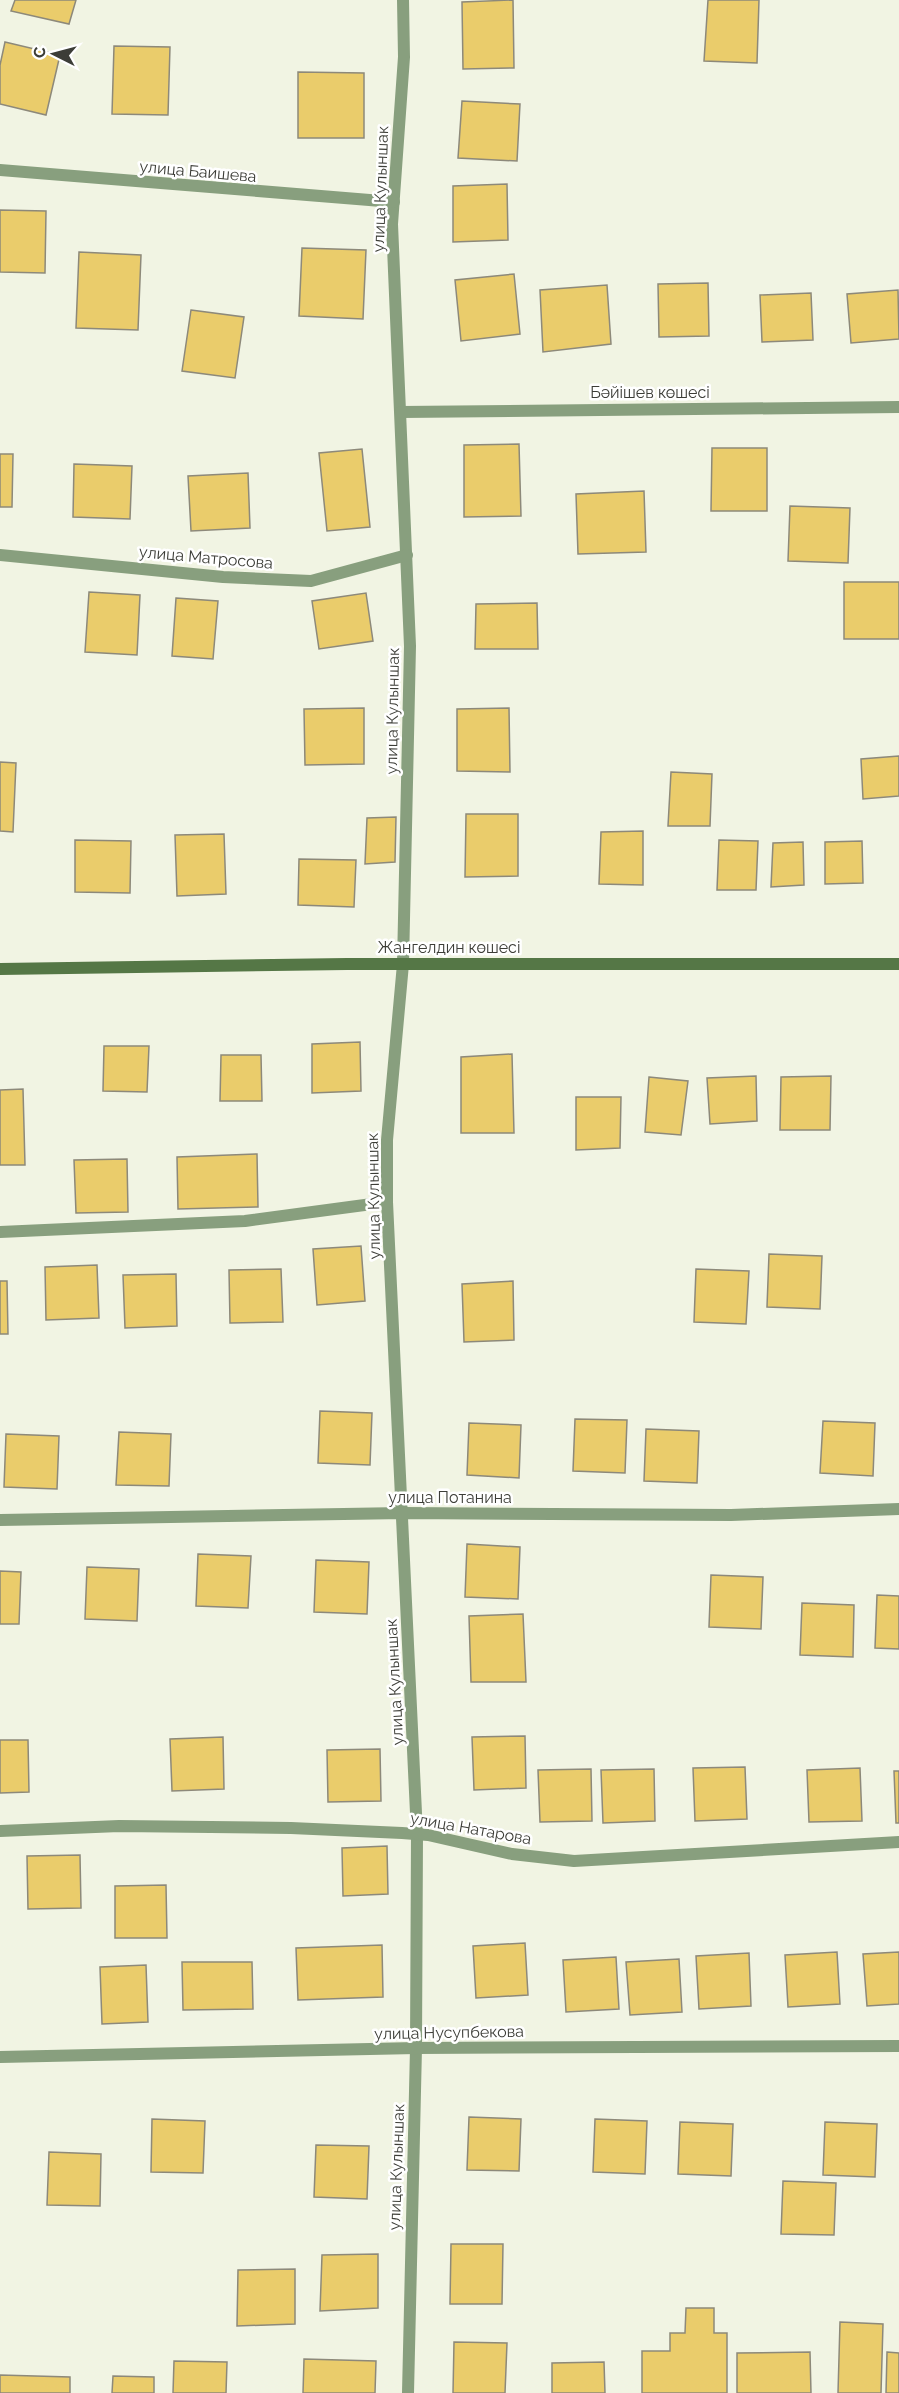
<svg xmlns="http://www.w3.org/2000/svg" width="899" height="2393" font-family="Raleway,sans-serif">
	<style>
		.building { fill: #eacc6b; stroke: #8d897a; stroke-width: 1.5 }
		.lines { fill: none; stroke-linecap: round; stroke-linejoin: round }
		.street { stroke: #889f7e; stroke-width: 12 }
		.secondary { stroke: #557746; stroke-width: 12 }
		.labels { text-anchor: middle; stroke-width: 5; stroke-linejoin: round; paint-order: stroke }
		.street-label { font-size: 16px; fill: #3c3d37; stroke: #fff }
	</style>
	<rect width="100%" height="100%" fill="#f1f4e3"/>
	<g class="building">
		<polygon points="15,0 76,0 69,24 11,11"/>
		<polygon points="513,0 514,68 463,69 462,2"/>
		<polygon points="708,0 759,0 757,63 704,61"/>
		<polygon points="5,42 60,55 46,115 0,104 0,65"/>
		<polygon points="114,46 170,47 168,115 112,114"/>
		<polygon points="298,72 364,73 364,138 298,138"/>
		<polygon points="462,101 520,104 517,161 458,158"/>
		<polygon points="507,184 508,240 453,242 453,186"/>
		<polygon points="0,210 46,211 45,273 0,272"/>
		<polygon points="302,248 366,250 363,319 299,316"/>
		<polygon points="79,252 141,255 138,330 76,328"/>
		<polygon points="514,274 520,334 461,341 455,280"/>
		<polygon points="708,283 709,336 659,337 658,284"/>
		<polygon points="607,285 611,344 543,352 540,290"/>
		<polygon points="898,290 899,339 851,343 847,294"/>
		<polygon points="811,293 813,340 762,342 760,295"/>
		<polygon points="191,310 244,317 235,378 182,371"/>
		<polygon points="519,444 521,516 464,517 464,445"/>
		<polygon points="712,448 767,448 767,511 711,511"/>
		<polygon points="362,449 370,527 327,531 319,453"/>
		<polygon points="0,454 13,454 12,507 0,507"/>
		<polygon points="74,464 132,466 130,519 73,517"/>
		<polygon points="248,473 250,528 191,531 188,476"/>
		<polygon points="644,491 646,552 578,554 576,494"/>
		<polygon points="790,506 850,508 848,563 788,561"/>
		<rect x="844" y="582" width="55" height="57"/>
		<polygon points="89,592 140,595 137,655 85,652"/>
		<polygon points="366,593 373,641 319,649 312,601"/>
		<polygon points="176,598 218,601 213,659 172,656"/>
		<polygon points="537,603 538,649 475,649 476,604"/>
		<polygon points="364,708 364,764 305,765 304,709"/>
		<polygon points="509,708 510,772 457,771 457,709"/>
		<polygon points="899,756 899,796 863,799 861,759"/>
		<polygon points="0,762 16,763 13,832 0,831"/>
		<polygon points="671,772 712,774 710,826 668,826"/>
		<polygon points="466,814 518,814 518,876 465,877"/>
		<polygon points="396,817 395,862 365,864 367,818"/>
		<polygon points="643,831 643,885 599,884 601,832"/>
		<polygon points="224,834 226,894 177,896 175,835"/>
		<polygon points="75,840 131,841 130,893 75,892"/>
		<polygon points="719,840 758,841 756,890 717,890"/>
		<polygon points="862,841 863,883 825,884 825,842"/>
		<polygon points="803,842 804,885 771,887 773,843"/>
		<polygon points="299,859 356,860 354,907 298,905"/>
		<polygon points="360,1042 361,1091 312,1093 312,1044"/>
		<polygon points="104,1046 149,1046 147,1092 103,1091"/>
		<polygon points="512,1054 514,1133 461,1133 461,1057"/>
		<polygon points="221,1055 261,1055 262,1101 220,1101"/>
		<polygon points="756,1076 757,1121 710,1124 707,1078"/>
		<polygon points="831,1076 830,1130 780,1130 781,1077"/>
		<polygon points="649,1077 688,1081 681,1135 645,1132"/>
		<polygon points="23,1089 25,1165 0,1165 0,1090"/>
		<polygon points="576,1097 621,1097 620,1148 576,1150"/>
		<polygon points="257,1154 258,1207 178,1209 177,1157"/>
		<polygon points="127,1159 128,1212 76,1213 74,1160"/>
		<polygon points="361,1246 365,1301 317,1305 313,1249"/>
		<polygon points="769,1254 822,1256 820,1309 767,1307"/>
		<polygon points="97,1265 99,1318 46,1320 45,1267"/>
		<polygon points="281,1269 283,1322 230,1323 229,1270"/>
		<polygon points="696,1269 749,1271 746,1324 694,1322"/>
		<polygon points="176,1274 177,1326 125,1328 123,1275"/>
		<polygon points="0,1281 7,1281 8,1334 0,1334"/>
		<polygon points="513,1281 514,1340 464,1342 462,1284"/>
		<polygon points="320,1411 372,1413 370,1465 318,1463"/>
		<polygon points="575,1419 627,1420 625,1473 573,1471"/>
		<polygon points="823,1421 875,1423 873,1476 820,1473"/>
		<polygon points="469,1423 521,1425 519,1478 467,1475"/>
		<polygon points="646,1429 699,1431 697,1483 644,1481"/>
		<polygon points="119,1432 171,1434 169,1486 116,1485"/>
		<polygon points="6,1434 59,1436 57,1489 4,1487"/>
		<polygon points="467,1544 520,1547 518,1599 465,1597"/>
		<polygon points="198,1554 251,1556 248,1608 196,1606"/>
		<polygon points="316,1560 369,1562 367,1614 314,1612"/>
		<polygon points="87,1567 139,1569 137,1621 85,1619"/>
		<polygon points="0,1571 21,1572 19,1624 0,1624"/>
		<polygon points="711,1575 763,1577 761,1629 709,1627"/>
		<polygon points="877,1595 899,1596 899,1649 875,1648"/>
		<polygon points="802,1603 854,1605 853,1657 800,1655"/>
		<polygon points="523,1614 526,1682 471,1682 469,1616"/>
		<polygon points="525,1736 526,1788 474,1790 472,1737"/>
		<polygon points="223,1737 224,1789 172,1791 170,1739"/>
		<polygon points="0,1740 28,1740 29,1792 0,1793"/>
		<polygon points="380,1749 381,1801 328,1802 327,1750"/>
		<polygon points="745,1767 747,1819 695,1821 693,1768"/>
		<polygon points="860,1768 862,1821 809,1822 807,1770"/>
		<polygon points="591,1769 592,1821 540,1822 538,1770"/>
		<polygon points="654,1769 655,1821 603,1823 601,1770"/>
		<polygon points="894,1771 899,1771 899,1823 896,1823"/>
		<polygon points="387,1846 388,1894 343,1896 342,1848"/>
		<polygon points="80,1855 81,1908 28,1909 27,1856"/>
		<polygon points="166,1885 167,1938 115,1938 115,1886"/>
		<polygon points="525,1943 528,1995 476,1998 473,1946"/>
		<polygon points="382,1945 383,1997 298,2000 296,1948"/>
		<polygon points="837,1952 840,2004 788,2007 785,1955"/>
		<polygon points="899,1952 899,2004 867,2006 863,1954"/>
		<polygon points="749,1953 751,2006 699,2009 696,1956"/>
		<polygon points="616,1957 619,2009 566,2012 563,1960"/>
		<polygon points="679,1959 682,2012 630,2015 626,1962"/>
		<polygon points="182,1962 252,1962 253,2009 183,2010"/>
		<polygon points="146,1965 148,2022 102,2024 100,1967"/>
		<polygon points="469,2117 521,2119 519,2171 467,2170"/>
		<polygon points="152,2119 205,2121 203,2173 151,2172"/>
		<polygon points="595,2119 647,2121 645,2174 593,2172"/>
		<polygon points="680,2122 733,2124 731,2176 678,2174"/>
		<polygon points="825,2122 877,2124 875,2177 823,2175"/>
		<polygon points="316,2145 369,2146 367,2199 314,2197"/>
		<polygon points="49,2152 101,2154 100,2206 47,2205"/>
		<polygon points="783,2181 836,2183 834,2235 781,2234"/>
		<polygon points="451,2244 503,2244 502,2304 450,2304"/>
		<polygon points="378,2254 378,2308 320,2311 322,2255"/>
		<polygon points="295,2269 295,2324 237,2326 238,2270"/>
		<polygon points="686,2308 714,2308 714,2333 727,2333 727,2393 642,2393 642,2351 670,2351 670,2333 685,2333"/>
		<polygon points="840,2322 883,2324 881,2393 838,2393"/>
		<polygon points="454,2342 507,2343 505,2393 453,2393"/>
		<polygon points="810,2352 811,2393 737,2393 737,2353"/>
		<polygon points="887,2352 899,2353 899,2393 886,2393"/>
		<polygon points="304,2359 376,2361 375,2393 303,2393"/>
		<polygon points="174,2361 227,2362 226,2393 173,2393"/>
		<polygon points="604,2362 605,2393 552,2393 552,2363"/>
		<polygon points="0,2375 70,2377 70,2393 0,2393"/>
		<polygon points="113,2376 154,2377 154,2393 112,2393"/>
	</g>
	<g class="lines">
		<g class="street">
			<polyline points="403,0 404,57 392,224 410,646 403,964 387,1140 387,1202 417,1834 416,2048 408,2393"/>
			<polyline points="0,170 394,202"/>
			<polyline points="401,412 899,407"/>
			<polyline points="0,555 223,577 311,581 407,555"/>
			<polyline points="0,1232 245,1221 387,1202"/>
			<polyline points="0,1520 403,1513 731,1515 899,1509"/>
			<polyline points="0,1831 119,1826 291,1828 402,1833 428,1835 512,1854 574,1861 899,1842"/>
			<polyline points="0,2057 416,2048 899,2046"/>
		</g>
		<polyline class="secondary" points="0,969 347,964 899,964"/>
	</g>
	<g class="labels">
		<g class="street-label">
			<text transform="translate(198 171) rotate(5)" y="6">улица Баишева</text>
			<text transform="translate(380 189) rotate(-88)" y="6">улица Кулыншак</text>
			<text x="650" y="398">Бәйішев көшесі</text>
			<text transform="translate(206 557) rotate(5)" y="6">улица Матросова</text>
			<text transform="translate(392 711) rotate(-89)" y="6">улица Кулыншак</text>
			<text x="449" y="953">Жангелдин көшесі</text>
			<text transform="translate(373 1196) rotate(-91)" y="6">улица Кулыншак</text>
			<text x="450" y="1503">улица Потанина</text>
			<text transform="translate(394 1682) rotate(-93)" y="6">улица Кулыншак</text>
			<text transform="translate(471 1828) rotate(10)" y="6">улица Натарова</text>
			<text transform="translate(449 2032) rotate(-1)" y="6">улица Нусупбекова</text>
			<text transform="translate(396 2167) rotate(-88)" y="6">улица Кулыншак</text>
		</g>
	</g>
	<g transform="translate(54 54) rotate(276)" stroke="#ffffff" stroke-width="4.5" paint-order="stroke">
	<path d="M0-4.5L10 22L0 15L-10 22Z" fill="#3c3d37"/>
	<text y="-9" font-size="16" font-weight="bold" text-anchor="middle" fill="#3c3d37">С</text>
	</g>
</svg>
